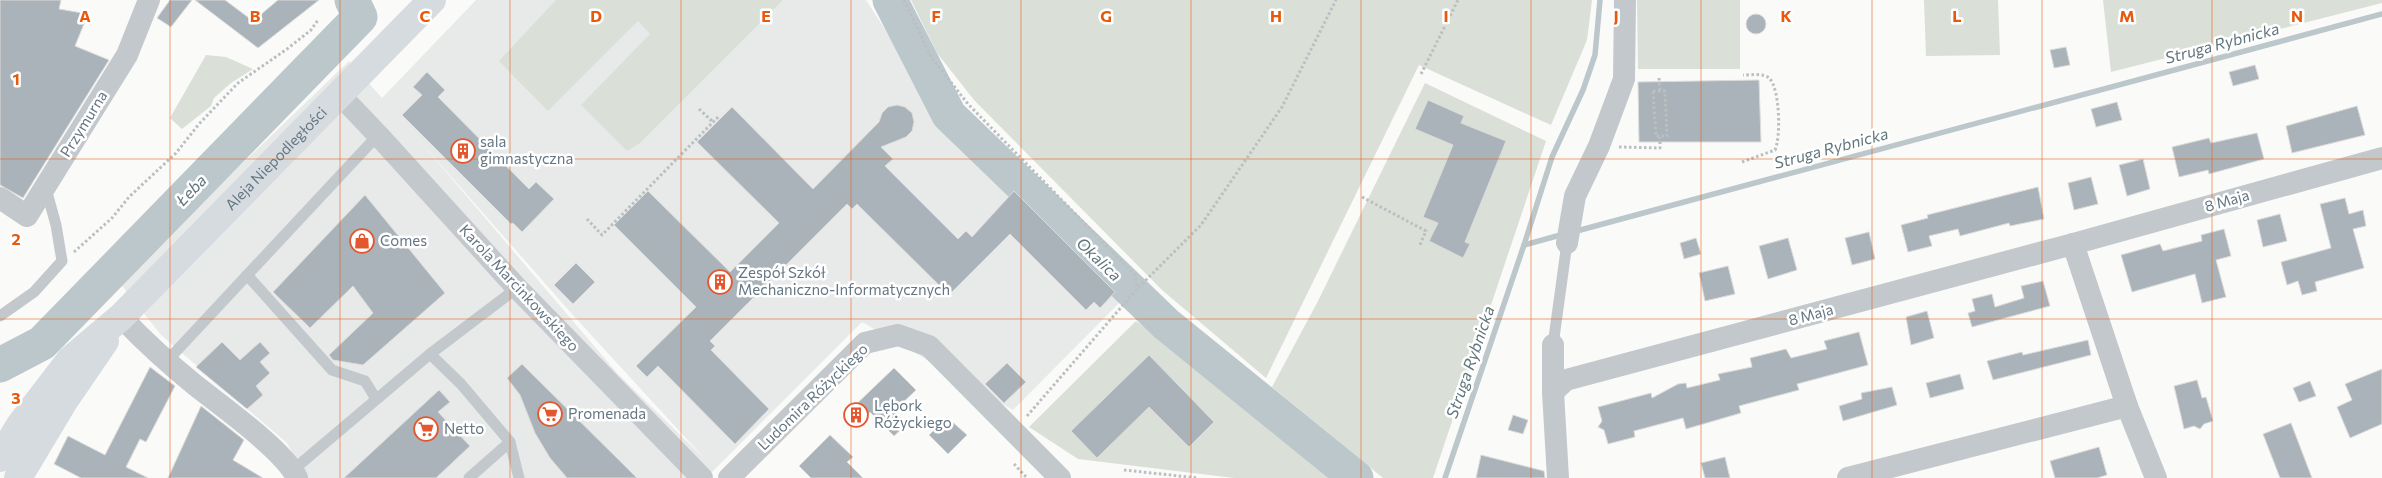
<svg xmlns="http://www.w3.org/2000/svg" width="2382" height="478" font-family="Commissioner,sans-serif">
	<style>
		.built { fill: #e8e9e9; fill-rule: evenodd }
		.green { fill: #dadfd7 }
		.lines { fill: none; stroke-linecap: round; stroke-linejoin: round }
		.stream { stroke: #bbc7cb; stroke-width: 5.5 }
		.river { stroke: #bbc7cb; stroke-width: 35 }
		.building { fill: #aab3b9; stroke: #dcdcda }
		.path { stroke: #bbbfc2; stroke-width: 3; stroke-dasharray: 2.5 2.5; stroke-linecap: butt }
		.lane { stroke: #c3c8cc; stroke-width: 11 }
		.street { stroke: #c3c8cc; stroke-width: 22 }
		.secondary { stroke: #d6dbdf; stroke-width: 28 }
		.grid { fill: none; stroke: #e8590c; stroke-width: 1; stroke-opacity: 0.55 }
		.labels { text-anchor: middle; stroke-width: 5; stroke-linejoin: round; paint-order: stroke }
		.street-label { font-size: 15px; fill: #657683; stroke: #fff }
		.poi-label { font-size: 15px; fill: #657683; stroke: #fff; text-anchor: start }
		.water-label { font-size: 16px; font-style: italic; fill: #60757c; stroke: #fff }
		.grid-label { font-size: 16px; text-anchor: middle; font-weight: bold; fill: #e8590c; stroke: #fff; stroke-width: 5; stroke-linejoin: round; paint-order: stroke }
	</style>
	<rect width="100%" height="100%" fill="#fafaf8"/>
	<path class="built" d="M476,0H866L949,128L1130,292L1013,410L862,322L706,478H306L287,443L161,335L119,282L349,61L382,98ZM418,139L571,313L705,459L618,374Z"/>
	<g class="green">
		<polygon points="556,0 783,0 640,143 627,151 581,105 650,34 638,21 548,111 499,61"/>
		<polygon points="911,0 1592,0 1587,40 1551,125 1419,65 1266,378 1162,290 974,100 937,53"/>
		<polygon points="1637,0 1740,0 1740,69 1638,69"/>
		<polygon points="1924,0 1998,0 2000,55 1926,56"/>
		<polygon points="2103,0 2382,0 2382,3 2111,72"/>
		<polygon points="206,55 226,57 253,69 231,83 214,98 211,106 182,129 170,118"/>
		<polygon points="1425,83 1546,141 1433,478 1383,478 1272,387 1318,301"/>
		<polygon points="1136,321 1210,373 1341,478 1234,478 1078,459 1029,427"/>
	</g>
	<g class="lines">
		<g class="stream">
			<polyline points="1573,232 2382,14"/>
			<polyline points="1524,245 1552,157 1583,90 1595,55 1600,0"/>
			<polyline points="1445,478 1524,245 1564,234"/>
		</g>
		<g class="river">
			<polyline points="890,0 949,115 1166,324 1356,478"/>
			<polyline points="0,365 42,343 360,17 352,0"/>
		</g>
	</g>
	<g class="building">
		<polygon points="0,0 61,0 59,9 88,14 75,46 109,60 23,198 0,185"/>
		<polygon points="170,0 192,0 171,27 157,18"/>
		<polygon points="195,0 225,0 253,21 278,0 319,0 258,48"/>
		<circle cx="1756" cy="24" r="10"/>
		<polygon points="2066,47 2070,65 2054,68 2050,50"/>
		<polygon points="2255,65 2259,79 2233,86 2229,72"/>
		<polygon points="427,72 445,90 438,97 529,189 536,182 554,199 522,232 513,223 511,224 402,115 422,95 413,87"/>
		<polygon points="1759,80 1761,142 1639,142 1638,82"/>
		<polygon points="1428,100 1464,116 1461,123 1506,141 1465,242 1470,244 1463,258 1429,241 1438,223 1423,217 1453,145 1415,129"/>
		<polygon points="2117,102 2122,120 2096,127 2091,109"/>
		<polygon points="897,105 905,107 912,113 914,122 912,131 906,137 881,147 893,159 885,166 958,239 966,231 972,237 1014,191 1115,292 1100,308 1094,302 1086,310 1010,234 949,295 857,204 852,209 847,204 710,341 715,346 711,350 769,409 735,444 658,366 647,377 636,366 696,307 614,225 648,191 730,272 779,223 697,142 732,107 813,189 879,122 882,113 888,107"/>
		<polygon points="2357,106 2365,135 2292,153 2286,126"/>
		<polygon points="2257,133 2264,159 2209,174 2208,170 2179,177 2172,147 2209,138 2211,143"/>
		<polygon points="2143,159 2150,189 2127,196 2119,165"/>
		<polygon points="2091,177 2098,204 2074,210 2068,183"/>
		<polygon points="2038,187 2044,219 2010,226 2009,223 1960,236 1958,229 1929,236 1932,246 1908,252 1901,225 1928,218 1927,215"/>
		<polygon points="365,195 445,293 363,365 333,360 329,355 373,313 353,286 310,328 273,292"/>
		<polygon points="2345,198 2349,214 2363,210 2366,226 2353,229 2364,268 2315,282 2317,291 2302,295 2298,281 2287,285 2281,262 2331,248 2320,204"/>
		<polygon points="2280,214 2287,241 2263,247 2257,220"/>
		<polygon points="2224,229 2231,256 2216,260 2226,297 2202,303 2195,274 2132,292 2121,255 2160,244 2163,251 2202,241 2201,235"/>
		<polygon points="1869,232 1875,259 1852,265 1845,238"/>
		<polygon points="1696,238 1701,254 1684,259 1680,243"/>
		<polygon points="1788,238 1797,270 1768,279 1759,246"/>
		<polygon points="576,263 595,282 573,304 554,285"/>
		<polygon points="1728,266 1735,294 1705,301 1699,273"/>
		<polygon points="2043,281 2050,306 1972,327 1968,313 1975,311 1972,299 1992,294 1995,307 2024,298 2021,286"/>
		<polygon points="1927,311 1934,338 1911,345 1906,317"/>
		<polygon points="1859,332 1868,365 1797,384 1799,390 1739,406 1741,413 1686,429 1683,418 1634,431 1635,437 1608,444 1604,430 1598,427 1602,421 1598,407 1651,393 1652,398 1678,384 1686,383 1687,388 1720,380 1718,374 1752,367 1750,358 1786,349 1791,358 1827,349 1824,341"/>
		<polygon points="2088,340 2091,355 1993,380 1987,361 2022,352 2023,355"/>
		<polygon points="222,342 240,360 260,342 270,353 260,362 270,373 256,386 263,395 247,409 196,367"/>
		<polygon points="1149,355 1214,422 1189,447 1149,407 1097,458 1071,431"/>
		<polygon points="1007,363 1026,382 1004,403 985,384"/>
		<polygon points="522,364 637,478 567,478 550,458 535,433 520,395 507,378"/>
		<polygon points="150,367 175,386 146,442 140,439 126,467 148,478 81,478 54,464 68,436 105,455"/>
		<polygon points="894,368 916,390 894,411 907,424 894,436 870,412 856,426 845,415"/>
		<polygon points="2382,369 2382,424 2350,438 2337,407 2352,400 2345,384"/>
		<polygon points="1960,374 1964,389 1930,398 1926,383"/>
		<polygon points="2197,380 2202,398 2206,397 2213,421 2204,424 2200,429 2194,426 2184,429 2174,386"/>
		<polygon points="2310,381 2316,396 2299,402 2293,388"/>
		<polygon points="1892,387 1897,405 1843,421 1839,406 1862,399 1861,393"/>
		<polygon points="439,390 450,402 438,412 470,446 436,478 344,478"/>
		<polygon points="201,406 244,440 233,460 263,478 168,478"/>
		<polygon points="1513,415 1528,420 1523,434 1508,430"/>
		<polygon points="947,417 967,435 948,454 929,435"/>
		<polygon points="2291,423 2312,478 2280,478 2263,434"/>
		<polygon points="830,435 853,457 847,462 863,478 811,478 799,466"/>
		<polygon points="2099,447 2107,475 2097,478 2055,478 2050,461"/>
		<polygon points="1481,455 1544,471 1545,478 1476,478"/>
		<polygon points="1725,457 1730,478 1705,478 1701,463"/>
	</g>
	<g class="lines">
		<g class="path">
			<polyline points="904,0 931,57 968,104 1135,275 1137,288"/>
			<polyline points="1421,74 1458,0"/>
			<polyline points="1659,78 1660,91"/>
			<polygon points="1653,91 1665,91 1667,136 1656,136"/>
			<polyline points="699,109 713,122"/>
			<polyline points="1619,147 1660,148 1660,137"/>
			<path d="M1742,162L1775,150C1781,137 1780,88 1769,78C1764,73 1750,75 1743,75"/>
			<polyline points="1362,197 1426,231 1419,247"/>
			<polyline points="587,219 602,235 719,116"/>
			<polyline points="74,252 112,218 129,197 176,153 199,124 238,83 287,49 311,30 318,20"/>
			<polyline points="1027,416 1137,289 1201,225 1282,107 1336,0"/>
			<polyline points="1014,464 1027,478"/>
			<polyline points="1124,470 1198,478"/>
		</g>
		<g class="lane">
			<polyline points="247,275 332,370 365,381 376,399"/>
			<polyline points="0,316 34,292 62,261 56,225 46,189"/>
			<polyline points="1553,345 1567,243"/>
			<polyline points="430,354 461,384 510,442 519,478"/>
			<polyline points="167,361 378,135"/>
			<polyline points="293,470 430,354 517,288"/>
			<polyline points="469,478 510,442"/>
		</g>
		<g class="street">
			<polyline points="340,95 378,135 517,288 702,478"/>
			<polyline points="0,198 27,216 127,55 149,0"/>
			<polyline points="1567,243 1575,196 1599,146 1624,79 1625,0"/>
			<polyline points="2073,244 2127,406 2156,478"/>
			<path d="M121,317C144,341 169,364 195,385C220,405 285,451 297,478"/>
			<polyline points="1553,345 1553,392 1558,478"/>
			<polyline points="1553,392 1566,380 2073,244 2382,158"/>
			<polyline points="729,478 865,343 898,335 929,346 1060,478"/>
			<polyline points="1848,478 2127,406"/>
		</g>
		<g class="secondary">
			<path id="s1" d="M0,458L20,425L70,360L121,317L432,0"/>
			<polyline points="18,478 64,401 105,341"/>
		</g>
	</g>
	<path class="grid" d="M170,0V478M340,0V478M510,0V478M681,0V478M851,0V478M1021,0V478M1191,0V478M1361,0V478M1531,0V478M1701,0V478M1872,0V478M2042,0V478M2212,0V478M0,159H2382M0,319H2382"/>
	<defs>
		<g id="building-ring" transform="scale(1.25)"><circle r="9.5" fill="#fff" stroke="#e4572e" stroke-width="1.5"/><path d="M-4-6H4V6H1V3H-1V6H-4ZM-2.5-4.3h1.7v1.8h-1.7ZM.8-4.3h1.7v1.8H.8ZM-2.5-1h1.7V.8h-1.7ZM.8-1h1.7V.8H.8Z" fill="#e4572e"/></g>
		<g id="shop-ring" transform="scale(1.25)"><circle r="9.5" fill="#fff" stroke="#e4572e" stroke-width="1.5"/><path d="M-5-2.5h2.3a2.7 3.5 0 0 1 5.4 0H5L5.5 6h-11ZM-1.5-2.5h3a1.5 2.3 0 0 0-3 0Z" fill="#e4572e"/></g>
		<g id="supermarket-ring" transform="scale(1.25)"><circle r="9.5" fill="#fff" stroke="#e4572e" stroke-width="1.5"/><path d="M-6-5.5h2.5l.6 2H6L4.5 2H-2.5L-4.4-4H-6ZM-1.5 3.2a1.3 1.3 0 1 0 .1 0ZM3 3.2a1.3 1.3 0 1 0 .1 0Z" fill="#e4572e"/></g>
	</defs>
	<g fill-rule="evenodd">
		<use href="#building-ring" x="463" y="151"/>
		<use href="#shop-ring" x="362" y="241"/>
		<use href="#building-ring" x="720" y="282"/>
		<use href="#supermarket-ring" x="550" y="414"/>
		<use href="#building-ring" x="856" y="415"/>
		<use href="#supermarket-ring" x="426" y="429"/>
	</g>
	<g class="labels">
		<g class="street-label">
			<text transform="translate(84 124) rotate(-58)" y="5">Przymurna</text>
			<text dy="5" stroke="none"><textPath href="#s1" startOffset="409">Aleja Niepodległości</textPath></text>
			<text transform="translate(2227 201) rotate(-16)" y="5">8 Maja</text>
			<text transform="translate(519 288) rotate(47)" y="5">Karola Marcinkowskiego</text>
			<text transform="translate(1811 315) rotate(-15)" y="5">8 Maja</text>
			<text transform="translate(813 397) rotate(-44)" y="5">Ludomira Różyckiego</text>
		</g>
		<g class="poi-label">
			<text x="480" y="147">sala<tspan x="480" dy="17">gimnastyczna</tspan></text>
			<text x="380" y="246">Comes</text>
			<text x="738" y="278">Zespół Szkół<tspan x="738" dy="17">Mechaniczno-Informatycznych</tspan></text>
			<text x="874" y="411">Lębork<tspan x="874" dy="17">Różyckiego</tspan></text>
			<text x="568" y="419">Promenada</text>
			<text x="444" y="434">Netto</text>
		</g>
		<g class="water-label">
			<text transform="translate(2222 43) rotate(-15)" y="6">Struga Rybnicka</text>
			<text transform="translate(1831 148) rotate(-15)" y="6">Struga Rybnicka</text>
			<text transform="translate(191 190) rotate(-46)" y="6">Łeba</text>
			<text transform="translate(1099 259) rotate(44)" y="6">Okalica</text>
			<text transform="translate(1470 362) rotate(-71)" y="6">Struga Rybnicka</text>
		</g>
	</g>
	<g class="grid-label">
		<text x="85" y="22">A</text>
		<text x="255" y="22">B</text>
		<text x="425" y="22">C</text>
		<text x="596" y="22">D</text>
		<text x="766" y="22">E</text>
		<text x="936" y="22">F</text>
		<text x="1106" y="22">G</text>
		<text x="1276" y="22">H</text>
		<text x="1446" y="22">I</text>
		<text x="1616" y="22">J</text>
		<text x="1786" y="22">K</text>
		<text x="1957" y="22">L</text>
		<text x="2127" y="22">M</text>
		<text x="2297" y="22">N</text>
		<text x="16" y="85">1</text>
		<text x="16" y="245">2</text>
		<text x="16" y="404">3</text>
	</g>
</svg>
